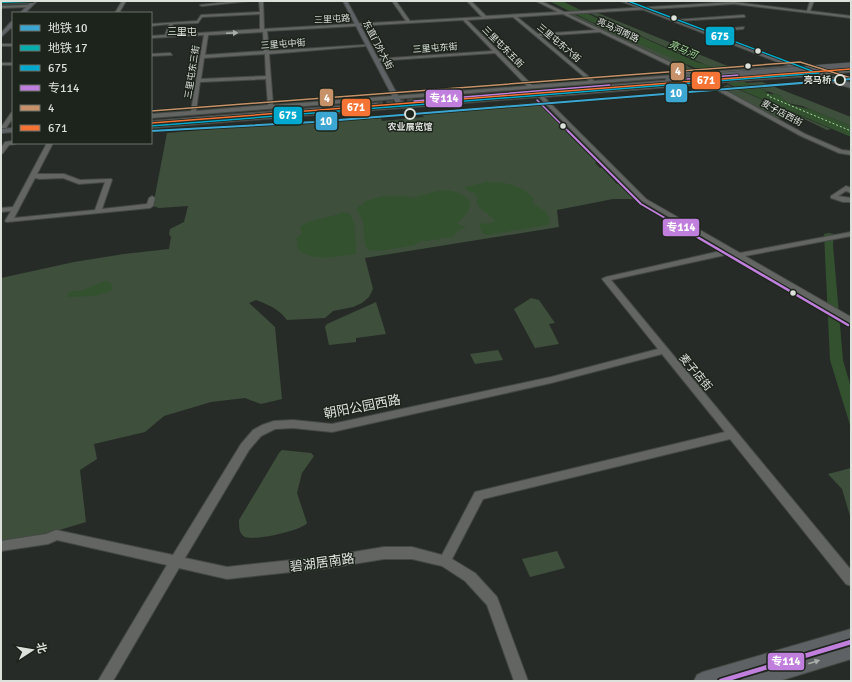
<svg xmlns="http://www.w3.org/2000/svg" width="852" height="682" font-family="Signika,'Noto Sans SC',sans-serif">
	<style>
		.green { fill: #3e4f3c }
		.water { fill: #33512f }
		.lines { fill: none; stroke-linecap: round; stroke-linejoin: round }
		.ferry { stroke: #a2d99b; stroke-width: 1; stroke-dasharray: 2 2; stroke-linecap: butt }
		.highway-tunnel { stroke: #424642; stroke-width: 7; stroke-dasharray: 7 3.5; stroke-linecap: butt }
		.minor-casing { stroke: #454945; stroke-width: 2 }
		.major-casing { stroke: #454945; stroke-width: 2 }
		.highway-casing { stroke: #454945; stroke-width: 2 }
		.minor { fill: #626561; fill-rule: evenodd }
		.major { fill: #5f6264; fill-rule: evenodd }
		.highway { fill: #5c6063; fill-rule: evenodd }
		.highway-bridge-casing { stroke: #454945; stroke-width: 8; stroke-linecap: butt }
		.highway-bridge { stroke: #5c6063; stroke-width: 7 }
		.bus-1-casing { stroke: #1c241b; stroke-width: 3 }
		.bus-2-far3-casing { stroke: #1c241b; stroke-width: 3 }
		.bus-2-far2-casing { stroke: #1c241b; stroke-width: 4 }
		.bus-2-far1-casing { stroke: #1c241b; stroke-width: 5 }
		.bus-2-casing { stroke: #1c241b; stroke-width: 8 }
		.bus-3-casing { stroke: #1c241b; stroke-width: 3 }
		.bus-4-casing { stroke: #1c241b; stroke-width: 3 }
		.bus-1 { stroke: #00a9ce; stroke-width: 1.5 }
		.bus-2-far3 { stroke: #c07fdc; stroke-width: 1.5 }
		.bus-2-far2 { stroke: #c07fdc; stroke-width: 2 }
		.bus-2-far1 { stroke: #c07fdc; stroke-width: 2.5 }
		.bus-2 { stroke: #c07fdc; stroke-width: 4.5 }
		.bus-3 { stroke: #c7916a; stroke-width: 1.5 }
		.bus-4 { stroke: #f57335; stroke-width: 1.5 }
		.metro-1-casing { stroke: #1c241b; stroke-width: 3.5 }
		.metro-2-casing { stroke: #1c241b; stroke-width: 3.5 }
		.metro-1 { stroke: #3ca6d3; stroke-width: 2 }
		.metro-2 { stroke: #06adad; stroke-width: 2 }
		.oneway { fill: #abafaa }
		.oneway2 { fill: #aaaeab }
		.bus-dot { fill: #dce1db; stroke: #1c241b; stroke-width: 1.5 }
		.stop-dot { fill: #1c241b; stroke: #dce1db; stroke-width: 2 }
		.labels { text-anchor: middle; stroke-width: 3; stroke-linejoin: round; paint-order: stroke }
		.far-street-label { font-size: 9px; fill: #dce1db; stroke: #1c241b }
		.far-stop-label { font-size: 9px; font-weight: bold; fill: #dce1db; stroke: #1c241b; text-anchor: end }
		.far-neighbourhood-label { font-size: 10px; fill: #dce1db; stroke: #1c241b }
		.far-water-label { font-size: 10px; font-style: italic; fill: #a2d99b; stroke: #1c241b }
		.street-label { font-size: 11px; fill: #dce1db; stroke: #1c241b }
		.near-street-label { font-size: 13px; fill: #dce1db; stroke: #1c241b }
		.line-badge { stroke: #1c241b; stroke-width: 1.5 }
		.badge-label { font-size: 11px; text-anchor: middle; font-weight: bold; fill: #fff }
	</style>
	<rect width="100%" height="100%" fill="#272b27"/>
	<g class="green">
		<polygon points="589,13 598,13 730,67 715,69"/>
		<polygon points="567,14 574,14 609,31 683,62 689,67 697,70 688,71"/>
		<polygon points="762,82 851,117 851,126 802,106 788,103 780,97 781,96 746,83"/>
		<polygon points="728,85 831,129 827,130 802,118 789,117 774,119 723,91 724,86"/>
		<path d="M541,102L597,162L595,163L600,168H602L617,184H622L636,199H613L557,210L559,227L365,258L373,289L369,297L362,303L353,307L333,311L325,318L287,320C279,309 269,305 256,300L249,303L275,327L282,399L261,404L245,398L211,402L164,416L145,432L94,444L97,459L80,470L86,522L53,532L1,542V278L74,262L124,254L169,249L171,237L169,234L170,229L184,222L188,206L159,208L153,206L167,133L380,115L382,121L424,117L421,112Z"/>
		<polygon points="531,298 539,300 555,323 549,324 559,344 535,348 514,309"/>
		<polygon points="376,302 386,334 356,338 356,342 329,345 325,327 327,324"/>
		<polygon points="498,350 503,360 475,364 470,354"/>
		<path d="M282,450L311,453L314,456L302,473L297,493L307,523C301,531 254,541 245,537C239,534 239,527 239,520L279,453Z"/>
		<polygon points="851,468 851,519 842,489 828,474"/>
		<polygon points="557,551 565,568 530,577 522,559"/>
	</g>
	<g class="water">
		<polygon points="549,1 562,1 603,21 604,23 615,25 697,62 710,66 713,69 769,92 764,92 774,95 772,94 773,93 781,96 785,101 792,105 812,110 851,126 851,137 743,91 700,70 612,32"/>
		<path d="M487,182C505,182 521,185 534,199L532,202C541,212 546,206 550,222L548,225L487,235L482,233L479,224L491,223L495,221L494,219L479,207L476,200L478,199L475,193L467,190L465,187Z"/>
		<path d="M443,190C451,190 475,195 469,209C467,214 461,219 457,224L466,227L460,230L451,238H440L439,241L436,239L428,241H421L415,245L381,251L368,250L365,244L363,221L356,209L366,201L382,196H405L414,197Z"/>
		<path d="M343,212L350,214L355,226L356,254C338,256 310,263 297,248L298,242L295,240L302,233L300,227C313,217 329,219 343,212Z"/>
		<polygon points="829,233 834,234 833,245 843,360 851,388 851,428 830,360 824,234"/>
		<path d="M105,281L110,282L113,288C104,298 82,296 68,297L67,295L69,292L83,290Z"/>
	</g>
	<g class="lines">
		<polyline class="ferry" points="768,94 768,96 851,131"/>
		<polyline class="highway-tunnel" points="376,105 415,102"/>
		<g class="minor-casing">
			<g id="minor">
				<polygon points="122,1 126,1 119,13 115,13"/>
				<polygon points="236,1 250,1 202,6 200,5"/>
				<path d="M259,1H263L264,29L406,21L392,1H396L410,21L482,17L467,1H471L486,16L558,12L536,1H541L564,12L734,2L807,11L810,1H814L810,11L851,16V18L734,4L568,14L693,73L794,66L796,67L794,68L151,118V114L191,111L204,35L151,38V36L165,35L169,24L151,26V24L197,21L201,15L260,12ZM260,14V29L169,35L173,24L198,23L202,17ZM563,14L596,30L538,34L517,17ZM513,17L589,81L532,85L467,20ZM463,20L493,51L376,59L374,60L376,61L495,53L527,86L273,105L269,54L366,46L364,45L269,51L267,31ZM263,32L264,51L205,55L208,35ZM600,32L687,74L594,81L540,36ZM265,54L266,76L201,79L204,58ZM266,79L268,105L196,111L200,82Z"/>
				<polygon points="29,5 28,7 1,8 1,6"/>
				<polygon points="744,15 745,17 677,21 675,20"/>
				<polygon points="744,27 743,29 706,32 704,31"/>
				<rect x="1" y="44" width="12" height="2"/>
				<polygon points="170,53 172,55 151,56 151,54"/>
				<rect x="1" y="63" width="12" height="2"/>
				<path d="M851,70V72L818,75L851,85V88L811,76L712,83L805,134L842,150L851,151V155L839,153L801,136L706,84L544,97L646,199L740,253L851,232V236L745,256L851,317V324L730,254L611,280L851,570V586L846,584L730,439L483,499L452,559L475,573L497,597L528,681H514L487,605L465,581L442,566L412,559H384L329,568L227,579L179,568L113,681H98L167,565L57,540L48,544L1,551V541L46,534L56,530L173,555L241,444L253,430L262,425L274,421L293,420L332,424L551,377L658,349L602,279L606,277L725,250L642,201L539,97L151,128V124ZM662,354L725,432L475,492L442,555L412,547H384L329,556L227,567L185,558L249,450L261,436L275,429L293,428L332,432L551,383Z"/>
				<polygon points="13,112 13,118 6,128 2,128 2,126 11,113"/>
				<polygon points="13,141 13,143 16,143 15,144 9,145 3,153 1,154 1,148 5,142"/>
				<path d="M47,143H53L37,174H64L80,180L111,179L112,180L102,209L147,204L149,198L152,196L155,198L153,206L150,208L7,222L5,221L11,211L1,212V208L13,207ZM35,178L40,179L63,178L79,184L105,182L95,210L14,218Z"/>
				<polygon points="846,186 851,188 851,193 846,191 838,196 851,198 851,202 843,202 831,198 831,196"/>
			</g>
		</g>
		<g class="major-casing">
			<g id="major">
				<polygon points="37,1 25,13 20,13 30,3 1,4 1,2"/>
				<polygon points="343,1 347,1 404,107 403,108 398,107"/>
				<polygon points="621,1 627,1 797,66 851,83 851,87 793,68"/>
				<polygon points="11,22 13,22 13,26 1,37 1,33"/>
				<polygon points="851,629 851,659 779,681 741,681 742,678 732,681 694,681 697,675 703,672"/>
			</g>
		</g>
		<g class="highway-casing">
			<g id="highway">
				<polygon points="672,80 674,81 674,83 415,104 411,102 415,100"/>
				<polygon points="376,103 380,105 379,107 151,125 151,121"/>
				<polygon points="13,128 13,132 1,133 1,129"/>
			</g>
		</g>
		<use href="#minor" class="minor"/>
		<use href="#major" class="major"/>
		<use href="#highway" class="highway"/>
		<g class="highway-bridge-casing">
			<polyline id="highway-bridge" points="669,80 851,66"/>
		</g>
		<use href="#highway-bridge" class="highway-bridge"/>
		<g class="bus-1-casing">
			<g id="bus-1">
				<polyline points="628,1 812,71"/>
				<polyline points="151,126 819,73"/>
			</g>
		</g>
		<g class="bus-2-far3-casing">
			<g id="bus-2-far3">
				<polyline points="687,79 738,75"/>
				<polygon points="610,85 415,101 414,101"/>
				<polyline points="537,100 569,132"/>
			</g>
		</g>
		<g class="bus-2-far2-casing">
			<polyline id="bus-2-far2" points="568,131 641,204 677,225"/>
		</g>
		<g class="bus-2-far1-casing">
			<polyline id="bus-2-far1" points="675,224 848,325"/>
		</g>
		<g class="bus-2-casing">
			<polyline id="bus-2" points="721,681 851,642"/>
		</g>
		<g class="bus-3-casing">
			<polyline id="bus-3" points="151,111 800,62 851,78"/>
		</g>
		<g class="bus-4-casing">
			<polyline id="bus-4" points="151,123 851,69"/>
		</g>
		<use href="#bus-1" class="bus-1"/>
		<use href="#bus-2-far3" class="bus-2-far3"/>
		<use href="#bus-2-far2" class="bus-2-far2"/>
		<use href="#bus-2-far1" class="bus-2-far1"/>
		<use href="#bus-2" class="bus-2"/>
		<use href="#bus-3" class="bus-3"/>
		<use href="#bus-4" class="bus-4"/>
		<g class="metro-1-casing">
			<polyline id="metro-1" points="151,131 314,122 851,79"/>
		</g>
		<g class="metro-2-casing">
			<polyline id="metro-2" points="1,2 33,1"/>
		</g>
		<use href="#metro-1" class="metro-1"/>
		<use href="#metro-2" class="metro-2"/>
	</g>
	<defs><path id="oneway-solid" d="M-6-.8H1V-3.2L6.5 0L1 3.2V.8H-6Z"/></defs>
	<use class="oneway" href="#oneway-solid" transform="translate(232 33) rotate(-3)"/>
	<use class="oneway2" href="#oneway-solid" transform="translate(814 662) rotate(-17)"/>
	<g class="bus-dot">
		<circle cx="674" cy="18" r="3.5"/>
		<circle cx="758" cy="51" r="3.5"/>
		<circle cx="748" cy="66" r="3.5"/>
		<circle cx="563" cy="126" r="3.5"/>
		<circle cx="793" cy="293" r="3.5"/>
	</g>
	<g class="stop-dot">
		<circle cx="840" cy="80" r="5"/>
		<circle cx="410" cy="114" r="5"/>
	</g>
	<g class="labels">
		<g class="far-street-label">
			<text transform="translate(332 19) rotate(-3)" y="3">三里屯路</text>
			<text transform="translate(618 30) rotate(25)" y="3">亮马河南路</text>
			<text transform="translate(559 43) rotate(40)" y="3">三里屯东六街</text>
			<text transform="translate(283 44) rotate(-4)" y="3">三里屯中街</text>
			<text transform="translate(378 45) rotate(62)" y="3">东直门外大街</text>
			<text transform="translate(503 47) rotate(45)" y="3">三里屯东五街</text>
			<text transform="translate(435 48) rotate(-4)" y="3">三里屯东街</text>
			<text transform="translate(192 72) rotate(-81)" y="3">三里屯东三街</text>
			<text transform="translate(782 113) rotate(28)" y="3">麦子店西街</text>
		</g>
		<g class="far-stop-label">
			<text x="831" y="83">亮马桥</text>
			<text x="410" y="130" text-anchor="middle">农业展览馆</text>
		</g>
		<g class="far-neighbourhood-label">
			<text x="182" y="35">三里屯</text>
		</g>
		<g class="far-water-label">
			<text transform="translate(683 49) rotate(23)" y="4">亮马河</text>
		</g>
		<g class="street-label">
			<text transform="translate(696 372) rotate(50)" y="4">麦子店街</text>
		</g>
		<g class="near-street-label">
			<text transform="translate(362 406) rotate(-11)" y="5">朝阳公园西路</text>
			<text transform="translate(322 562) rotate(-8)" y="5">碧湖居南路</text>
		</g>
	</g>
	<g class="line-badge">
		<rect x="705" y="26" width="30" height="20" rx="4" fill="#00a9ce"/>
		<rect x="670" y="62" width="15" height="19" rx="4" fill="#c7916a"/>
		<rect x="691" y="71" width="30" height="19" rx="4" fill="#f57335"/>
		<rect x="665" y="83" width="23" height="20" rx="4" fill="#3ca6d3"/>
		<rect x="319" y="88" width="15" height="19" rx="4" fill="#c7916a"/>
		<rect x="425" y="89" width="38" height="19" rx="4" fill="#c07fdc"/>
		<rect x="341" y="98" width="30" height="19" rx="4" fill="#f57335"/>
		<rect x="273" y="106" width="30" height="19" rx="4" fill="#00a9ce"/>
		<rect x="315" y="111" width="23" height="20" rx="4" fill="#3ca6d3"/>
		<rect x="662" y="218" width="38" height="19" rx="4" fill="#c07fdc"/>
		<rect x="767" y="652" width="38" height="19" rx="4" fill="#c07fdc"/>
	</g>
	<g class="badge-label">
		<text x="720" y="40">675</text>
		<text x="678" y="75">4</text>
		<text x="706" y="84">671</text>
		<text x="676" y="97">10</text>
		<text x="327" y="102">4</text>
		<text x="444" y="102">专114</text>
		<text x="356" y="111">671</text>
		<text x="288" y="119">675</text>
		<text x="326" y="125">10</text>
		<text x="681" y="231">专114</text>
		<text x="786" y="665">专114</text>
	</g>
	<rect width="852" height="682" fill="none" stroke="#dce1db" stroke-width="4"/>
	<rect x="12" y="12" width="140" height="132" fill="#1c241b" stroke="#697068"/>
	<rect x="20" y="25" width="20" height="6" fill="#3ca6d3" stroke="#697068"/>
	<text x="48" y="32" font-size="12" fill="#dce1db">地铁 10</text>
	<rect x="20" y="45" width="20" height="6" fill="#06adad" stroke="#697068"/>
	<text x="48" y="52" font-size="12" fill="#dce1db">地铁 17</text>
	<rect x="20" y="65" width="20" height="6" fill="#00a9ce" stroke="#697068"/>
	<text x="48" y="72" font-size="12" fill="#dce1db">675</text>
	<rect x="20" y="85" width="20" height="6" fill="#c07fdc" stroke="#697068"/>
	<text x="48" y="92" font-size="12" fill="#dce1db">专114</text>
	<rect x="20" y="105" width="20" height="6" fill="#c7916a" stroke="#697068"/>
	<text x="48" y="112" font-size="12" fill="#dce1db">4</text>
	<rect x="20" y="125" width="20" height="6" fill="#f57335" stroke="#697068"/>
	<text x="48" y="132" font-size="12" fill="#dce1db">671</text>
	<g transform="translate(32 650) rotate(78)" stroke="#1c241b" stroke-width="3" paint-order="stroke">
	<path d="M0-3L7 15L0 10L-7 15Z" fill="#dce1db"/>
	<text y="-6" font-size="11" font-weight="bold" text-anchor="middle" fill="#dce1db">北</text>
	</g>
</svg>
